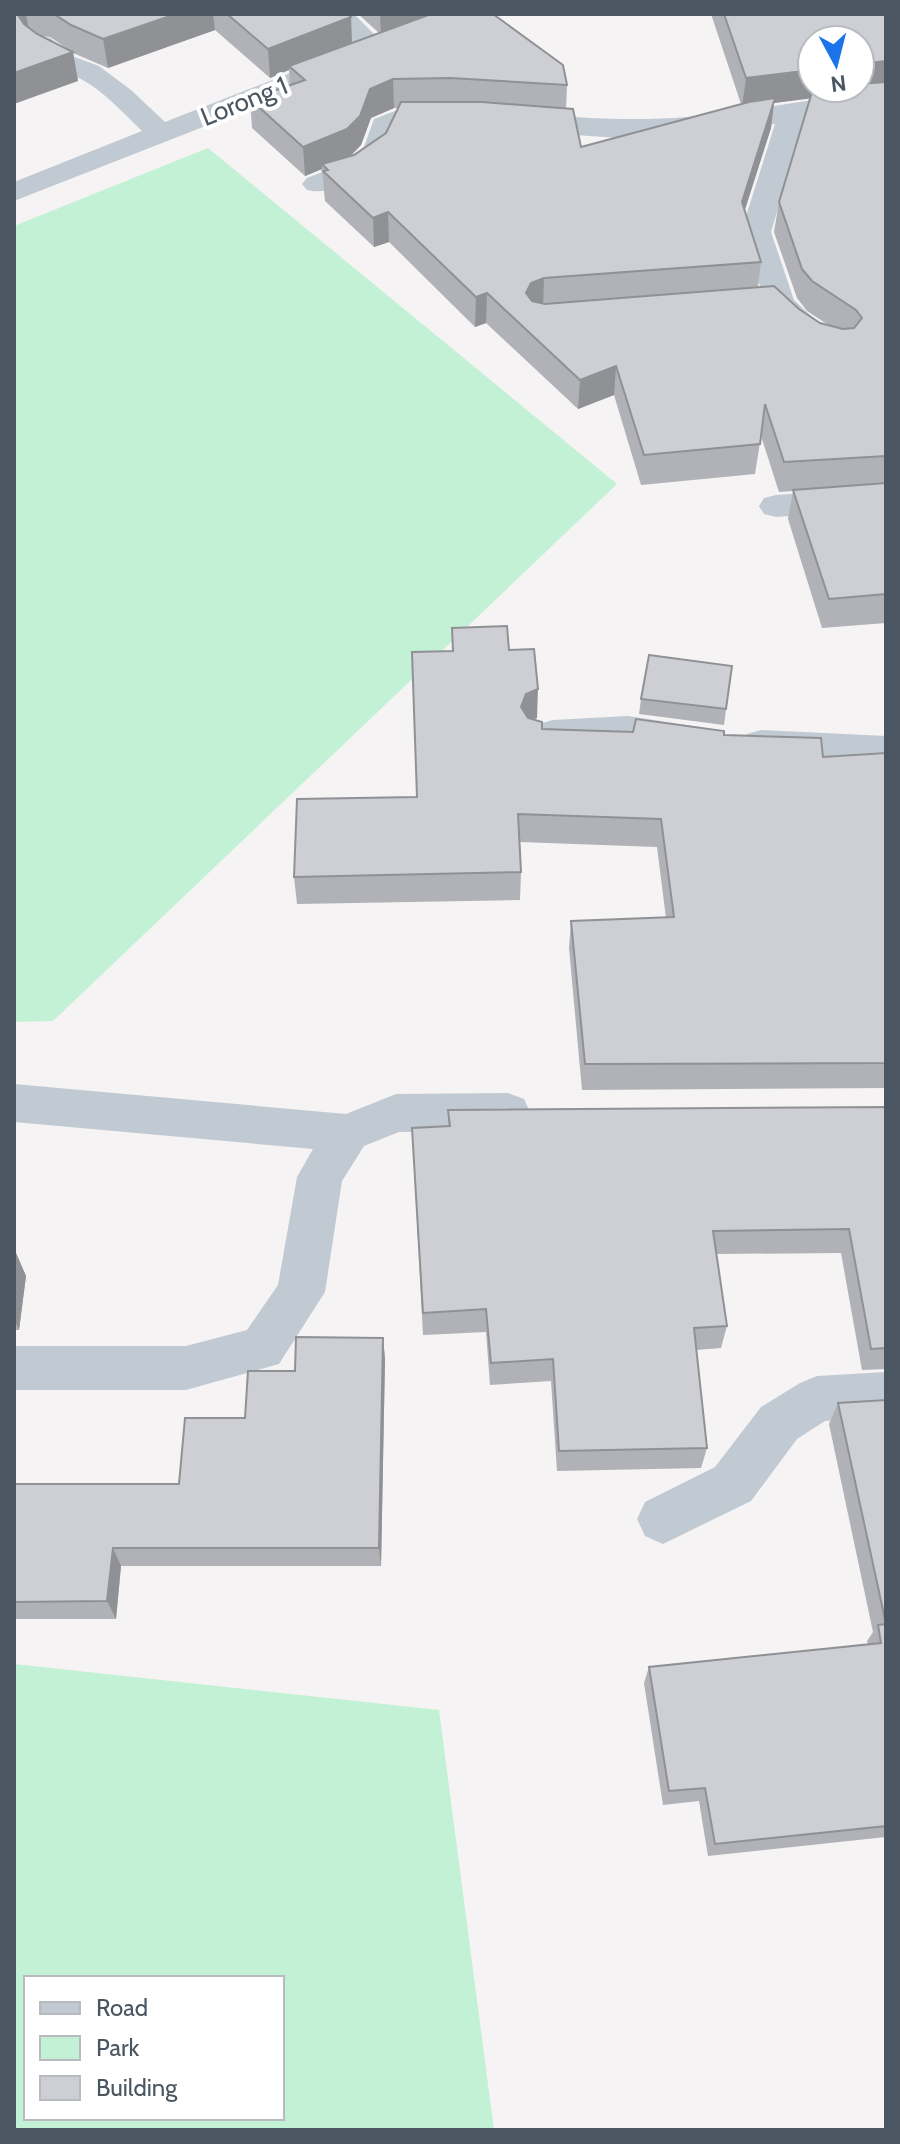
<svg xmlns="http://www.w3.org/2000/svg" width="900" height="2144" font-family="Cabin,sans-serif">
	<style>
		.green { fill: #c3f1d5; fill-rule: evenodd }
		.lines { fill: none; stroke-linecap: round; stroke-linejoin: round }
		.minor { fill: #c1cad2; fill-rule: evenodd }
		.wall { fill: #b0b2b7; fill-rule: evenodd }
		.shaded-wall { fill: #909195 }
		.building { fill: #cdcfd5; stroke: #909195; stroke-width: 2 }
		.labels { text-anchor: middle; stroke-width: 8; stroke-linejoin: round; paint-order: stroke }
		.far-street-label { font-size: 26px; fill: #4a5661; stroke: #fff }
	</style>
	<rect width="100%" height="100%" fill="#f5f3f3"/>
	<g class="green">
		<polygon points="208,148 617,484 53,1021 14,1022 14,226"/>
		<path d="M14,1664L439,1710L494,2130H14ZM26,1978H282V2118H26Z"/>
	</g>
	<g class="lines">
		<g class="minor">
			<path d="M326,14H354L389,49L385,55C362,60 338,32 326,14Z"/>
			<path d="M40,36L50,38L72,56L99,66L131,90L165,122L336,55L346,53L356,55L360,61L356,67L14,201V182L142,131C123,113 103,90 79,78C59,67 40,64 26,44L30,38Z"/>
			<path d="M886,92V108L852,110L805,119L771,232L794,300L825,329L820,336L809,339L798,336L783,327L768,309L741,232L775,124L688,135L619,138L516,131L506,128L502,122L506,116L516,113C573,117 629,122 687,117C754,113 819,95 886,92Z"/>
			<path d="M452,110L462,113L466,119L462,125L397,130C395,138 395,147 390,154C375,175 332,197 307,190L302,184L307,178L350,161L364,147L374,119L395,111Z"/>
			<polygon points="886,487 886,509 776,517 764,514 759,506 764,498 776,495"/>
			<path d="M628,716L706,728L711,738L706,748C679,756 653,744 626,744C597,744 567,752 539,744L534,734L539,724L553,720Z"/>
			<polygon points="761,730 886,736 886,764 761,758 747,754 742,744 747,734"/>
			<polygon points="14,1084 346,1114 396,1094 508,1093 524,1099 530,1112 524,1125 508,1131 399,1132 364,1146 342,1181 325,1292 279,1364 186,1390 14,1390 14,1346 186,1346 247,1330 278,1285 297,1177 313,1149 14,1122"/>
			<polygon points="886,1372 886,1418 825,1421 797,1439 751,1501 663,1544 645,1536 637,1519 645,1502 715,1467 761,1407 800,1383 817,1376"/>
		</g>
	</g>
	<g class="wall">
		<path d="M14,14H348L351,17L352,43L379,33L358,14H493L567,85L566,109L581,147L741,104L711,14H886V623L822,628L788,519L793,491L779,492L761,436L755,474L641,485L614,395L578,409L486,323L475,327L389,242L374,247L325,201L322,169L305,176L252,128L250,99L290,85L289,70L270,78L215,30L108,68L73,53L78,81ZM40,36L50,37L68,49ZM810,98L779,202L774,232L797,298L807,311L830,326L820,323L799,309L758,287L761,262L745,210L771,128L774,103ZM394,108H398L386,133L351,156L361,145L371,118Z"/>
		<polygon points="452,628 509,650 537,718 532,720 542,729 724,735 823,757 886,753 886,1088 582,1090 569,948 571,921 666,918 657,847 520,842 521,872 520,900 297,904 294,877 416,797 452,652"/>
		<polygon points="641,699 726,709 724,725 639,714"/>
		<polygon points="886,1107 886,1369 862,1370 841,1253 716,1254 727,1326 721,1348 696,1350 707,1448 701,1468 557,1471 551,1381 490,1385 486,1332 423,1335 412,1128 448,1126 448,1110"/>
		<polygon points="14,1253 16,1253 26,1276 19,1330 14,1330"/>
		<polygon points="383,1338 385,1359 381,1566 121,1566 116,1619 14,1619 14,1484 179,1484 245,1418 295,1371"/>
		<polygon points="886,1400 886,1837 708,1856 699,1801 663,1805 644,1683 649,1667 868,1644 867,1641 873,1632 829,1424 838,1403"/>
	</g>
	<g class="shaded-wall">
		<polygon points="18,14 26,14 30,35 18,15"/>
		<polygon points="176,14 213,14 215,30 108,68 103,39"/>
		<polygon points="380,14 440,14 381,35"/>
		<polygon points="351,17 352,46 289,66 289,70 270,78 268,49"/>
		<polygon points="73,52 78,81 14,104 14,73"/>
		<polygon points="886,61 886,89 774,103 771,128 738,231 742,107 746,78 812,70 812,88 860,88 860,64"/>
		<polygon points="393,79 394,108 371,118 361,145 348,158 322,164 322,169 305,176 303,147 370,89"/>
		<polygon points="388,212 389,242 374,247 373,218"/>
		<polygon points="544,278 543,308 530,312 526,293 531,283"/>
		<polygon points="487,293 486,323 475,327 476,297"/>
		<polygon points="616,366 614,395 578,409 580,380"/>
		<polygon points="538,689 537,718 524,723 521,707 526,694"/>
		<polygon points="16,1253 26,1276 19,1330 14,1319 14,1270"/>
		<polygon points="383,1338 385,1359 381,1566 379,1548"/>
		<polygon points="113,1548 121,1566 116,1619 107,1601"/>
	</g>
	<g class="building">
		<polygon points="14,14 18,14 18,15 24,24 37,34 73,52 14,73"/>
		<polygon points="54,14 176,14 103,39 71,25"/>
		<polygon points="227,14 348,14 351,17 268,49"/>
		<polygon points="431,14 493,14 563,65 567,85 450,78 393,79 370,89 360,116 347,129 303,147 250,99 305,80 289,66"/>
		<polygon points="724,14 886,14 886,61 860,64 860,40 812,40 812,70 746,78"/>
		<polygon points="886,82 886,456 784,462 765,404 760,444 644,455 616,366 580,380 487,293 476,297 388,212 373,218 323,171 328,170 322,164 354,155 386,133 401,102 482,102 573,109 581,147 749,102 775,98 742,202 761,262 544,278 531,283 526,293 532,301 545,304 774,286 799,309 820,323 843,329 854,328 862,318 856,310 812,281 802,269 779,202 812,92 835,88 860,88 860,84"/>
		<polygon points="886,483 886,594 829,599 793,490"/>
		<polygon points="507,626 509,650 534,649 538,689 526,694 521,707 528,718 542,722 542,729 633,732 636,719 724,731 724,735 821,738 823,757 886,753 886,1063 585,1064 571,921 674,917 661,819 518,814 521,872 294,877 297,799 417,797 412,652 453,651 452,628"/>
		<polygon points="649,655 732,666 726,709 641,699"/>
		<polygon points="886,1107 886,1348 871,1349 849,1229 713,1231 727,1326 694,1328 707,1448 559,1451 553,1359 491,1363 486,1309 423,1313 412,1128 450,1126 448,1110"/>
		<polygon points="296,1337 383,1338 379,1548 113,1548 107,1601 14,1602 14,1484 179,1484 185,1418 245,1418 248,1371 295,1371"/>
		<polygon points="886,1400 886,1826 715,1844 705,1788 669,1791 649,1667 881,1643 878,1625 886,1624 838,1403"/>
	</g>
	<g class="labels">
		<g class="far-street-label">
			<text transform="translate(244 101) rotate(-22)" y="9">Lorong 1</text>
		</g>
	</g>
	<rect width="900" height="2144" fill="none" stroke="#4a5661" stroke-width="32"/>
	<rect x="24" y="1976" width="260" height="144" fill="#ffffff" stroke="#b7bbc0" stroke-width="2"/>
	<rect x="40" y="2002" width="40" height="12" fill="#c1cad2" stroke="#b7bbc0" stroke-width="2"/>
	<text x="96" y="2016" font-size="24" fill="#4a5661">Road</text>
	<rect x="40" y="2036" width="40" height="24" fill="#c3f1d5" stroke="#b7bbc0" stroke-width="2"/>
	<text x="96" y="2056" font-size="24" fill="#4a5661">Park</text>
	<rect x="40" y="2076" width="40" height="24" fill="#cdcfd5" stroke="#b7bbc0" stroke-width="2"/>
	<text x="96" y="2096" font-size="24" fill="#4a5661">Building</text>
	<g transform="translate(836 64) rotate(173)"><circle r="38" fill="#ffffff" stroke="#b7bbc0" stroke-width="2"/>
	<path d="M0-6L14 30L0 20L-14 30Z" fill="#1a73e8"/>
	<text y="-12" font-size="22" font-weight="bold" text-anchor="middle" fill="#4a5661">N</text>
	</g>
</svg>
